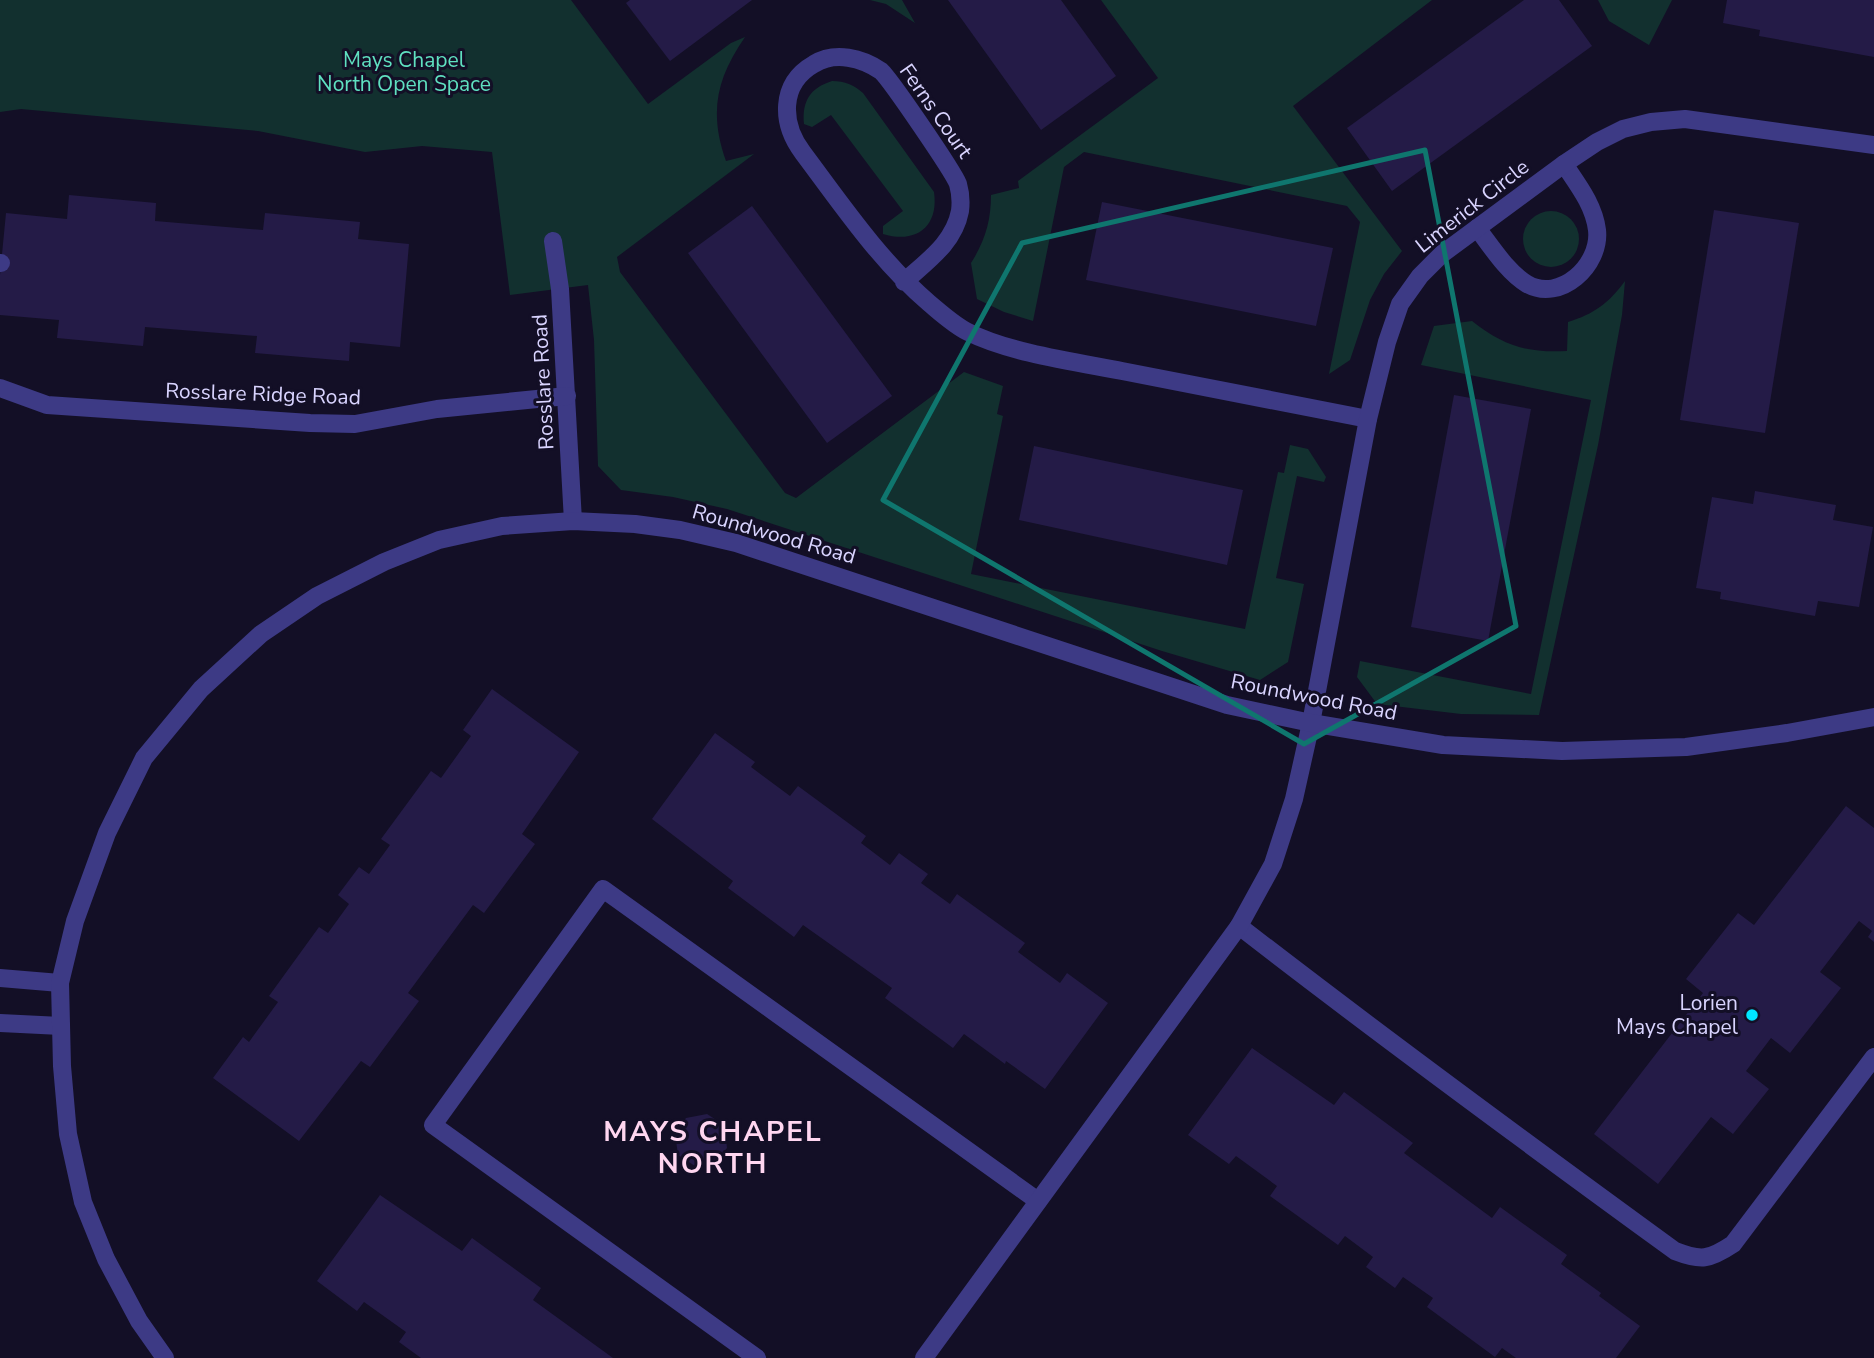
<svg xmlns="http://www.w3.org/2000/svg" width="1874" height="1358" font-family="'Nunito Sans',sans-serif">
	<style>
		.green { fill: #12302f }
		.building { fill: #241b47 }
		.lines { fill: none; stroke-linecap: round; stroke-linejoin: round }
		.service { stroke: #3d3a85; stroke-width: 18 }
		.minor { stroke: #3d3a85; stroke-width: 18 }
		.marked { fill: none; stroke: #0f766e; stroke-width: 5; stroke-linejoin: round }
		.poi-dot { fill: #00e5ff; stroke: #130f26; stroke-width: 2.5 }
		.labels { text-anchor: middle; stroke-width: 6; stroke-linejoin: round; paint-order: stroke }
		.park-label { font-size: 21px; fill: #5fe0c0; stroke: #130f26 }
		.street-label { font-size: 21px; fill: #d9d4ff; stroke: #130f26 }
		.poi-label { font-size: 21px; fill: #d9d4ff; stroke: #130f26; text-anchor: end }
		.district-label { font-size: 28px; font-weight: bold; letter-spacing: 2px; fill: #ffd6f0; stroke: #130f26 }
	</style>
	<rect width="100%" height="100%" fill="#130f26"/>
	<g class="green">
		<path d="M0,0H571L648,104L731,43L745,37C716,79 709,113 726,161L754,154L617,257L620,272L785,493L796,498L964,372L1003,386L997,414L1003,416L971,574L1245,629L1278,472L1284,473L1290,445L1308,449L1326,477L1324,482L1297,476L1276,578L1304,584L1288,662L1260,680L1162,651L727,509L673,497L621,490L598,466L594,340L588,285L510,295L492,152L422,146L365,152L258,131L21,109L0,112Z"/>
		<polygon points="870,0 902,0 915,23 886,4"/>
		<path d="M1101,0H1432L1293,106L1402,251L1384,274L1370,300L1350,360L1329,374L1360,222L1347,206L1084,152L1064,167L1033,321L1004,312L977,299L971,263C985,241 991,221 991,195L1019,188L1018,181L1158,78Z"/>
		<polygon points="1598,0 1672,0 1649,45 1609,21"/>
		<path d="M832,81C845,81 854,85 863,93L934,192C939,227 916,244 883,234V226L903,211L831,115L812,127L804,124C802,101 810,88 832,81Z"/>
		<circle cx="1551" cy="239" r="28"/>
		<path d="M1625,281L1622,315L1598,445L1539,715L1461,714L1377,704L1357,677L1360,661L1531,694L1591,400L1421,365L1434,326L1472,321C1504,346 1526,353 1567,351L1568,322C1594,314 1609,303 1625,281Z"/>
	</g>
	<g class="building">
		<polygon points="630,0 752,0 670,61 626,3"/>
		<polygon points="948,0 1061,0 1116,76 1041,130"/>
		<polygon points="1524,0 1559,0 1592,46 1392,191 1347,128"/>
		<polygon points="1727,0 1874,0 1874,57 1759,36 1760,30 1723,23"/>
		<polygon points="69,195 156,203 155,221 263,230 265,213 360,222 358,239 409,244 400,347 350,342 349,361 255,353 257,336 145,327 143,346 57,338 59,320 0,315 0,275 6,213 67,219"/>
		<polygon points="1102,202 1333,248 1316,326 1086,280"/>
		<polygon points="752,206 892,396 827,443 688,253"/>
		<polygon points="1714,210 1799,223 1765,433 1680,420"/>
		<polygon points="1454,395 1531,409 1488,641 1411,627"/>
		<polygon points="1034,446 1243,490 1227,565 1019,520"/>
		<polygon points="1755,491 1836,505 1833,520 1873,527 1859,607 1818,601 1815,616 1720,599 1721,592 1696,588 1712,497 1753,504"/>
		<polygon points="492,689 579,752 522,834 535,844 484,913 473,905 408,993 419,1001 370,1067 361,1061 299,1141 213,1078 243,1037 249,1042 278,1002 269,996 319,927 328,933 349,904 338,895 359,867 369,874 390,845 381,839 431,771 441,778 471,736 463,730"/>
		<polygon points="715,733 755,762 751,767 790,796 798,786 866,836 861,843 890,865 899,853 928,874 921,883 950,904 957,894 1025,943 1018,952 1060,983 1067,973 1108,1003 1045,1089 1006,1061 1005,1064 964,1034 953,1048 885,998 892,988 803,925 794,937 728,888 733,881 652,819"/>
		<polygon points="1846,806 1874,828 1874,942 1868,937 1872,931 1859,921 1820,972 1841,988 1790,1053 1771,1038 1746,1071 1769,1089 1733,1134 1711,1117 1658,1184 1594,1134 1703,993 1686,979 1738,913 1754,925"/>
		<polygon points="1252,1048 1334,1105 1344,1092 1413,1143 1404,1153 1492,1218 1500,1207 1567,1255 1561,1264 1601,1293 1599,1296 1640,1326 1616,1358 1516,1358 1502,1348 1495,1357 1427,1307 1433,1298 1403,1277 1395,1288 1366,1267 1373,1257 1345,1236 1338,1245 1270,1196 1277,1186 1236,1156 1229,1164 1188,1135"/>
		<polygon points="707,1114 724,1125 727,1148 714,1163 695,1166 678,1155 675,1133 686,1118"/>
		<polygon points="380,1195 462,1251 472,1238 541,1288 533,1300 613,1358 421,1358 399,1342 406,1332 364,1302 357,1311 317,1281"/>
	</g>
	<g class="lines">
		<g class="service">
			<path d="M1477,228C1491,246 1507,272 1527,284C1560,303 1601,265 1597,230C1594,205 1578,185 1564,164"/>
			<polyline points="0,263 1,263"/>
			<path d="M1239,926C1382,1037 1528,1144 1675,1251C1701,1261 1709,1260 1733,1244L1874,1057"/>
			<polyline points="757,1358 433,1125 603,889 1038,1201"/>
			<polyline points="924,1358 1239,926 1273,864 1294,799 1311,723"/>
		</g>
		<g class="minor">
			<polyline points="553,241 560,289 573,521"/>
			<path d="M904,282C927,261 954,243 960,211C961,203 960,191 958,184C953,171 890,79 881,71C862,58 835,51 814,64C779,84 781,124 803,153C842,205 879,260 929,303C941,313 954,325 968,332C1010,353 1075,362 1122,371C1204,387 1286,403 1368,419"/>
			<polyline points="0,388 47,405 310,423 355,424 437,409 567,396"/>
			<polyline points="1311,723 1368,419 1387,342 1400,304 1420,276 1442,254 1564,164 1597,142 1623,129 1651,122 1685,119 1874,145"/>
			<polyline points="0,978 60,983"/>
			<polyline points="0,1023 61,1026"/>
			<polyline points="165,1358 139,1321 106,1259 83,1202 68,1134 62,1066 60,983 75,921 107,833 144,758 201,689 261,634 317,596 384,562 439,540 502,526 573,521 635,524 680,530 736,543 1227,705 1311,723 1443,745 1562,751 1686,747 1787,733 1874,717"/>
		</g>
	</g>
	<path class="marked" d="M1425,150L1516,626L1304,744L883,500L1022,243Z"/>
	<circle class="poi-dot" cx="1752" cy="1015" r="7"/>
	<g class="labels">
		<g class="park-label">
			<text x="404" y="67">Mays Chapel<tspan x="404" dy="24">North Open Space</tspan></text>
		</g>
		<g class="street-label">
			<text transform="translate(936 111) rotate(55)" y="7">Ferns Court</text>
			<text transform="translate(1472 206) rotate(-38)" y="7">Limerick Circle</text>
			<text transform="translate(543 382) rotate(-93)" y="7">Rosslare Road</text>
			<text transform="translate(263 394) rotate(2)" y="7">Rosslare Ridge Road</text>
			<text transform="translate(774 534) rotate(16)" y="7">Roundwood Road</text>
			<text transform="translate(1314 697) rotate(11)" y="7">Roundwood Road</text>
		</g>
		<g class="poi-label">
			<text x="1738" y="1010">Lorien<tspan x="1738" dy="24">Mays Chapel</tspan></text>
		</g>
		<g class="district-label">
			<text x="713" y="1141">MAYS CHAPEL<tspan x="713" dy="32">NORTH</tspan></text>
		</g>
	</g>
</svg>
